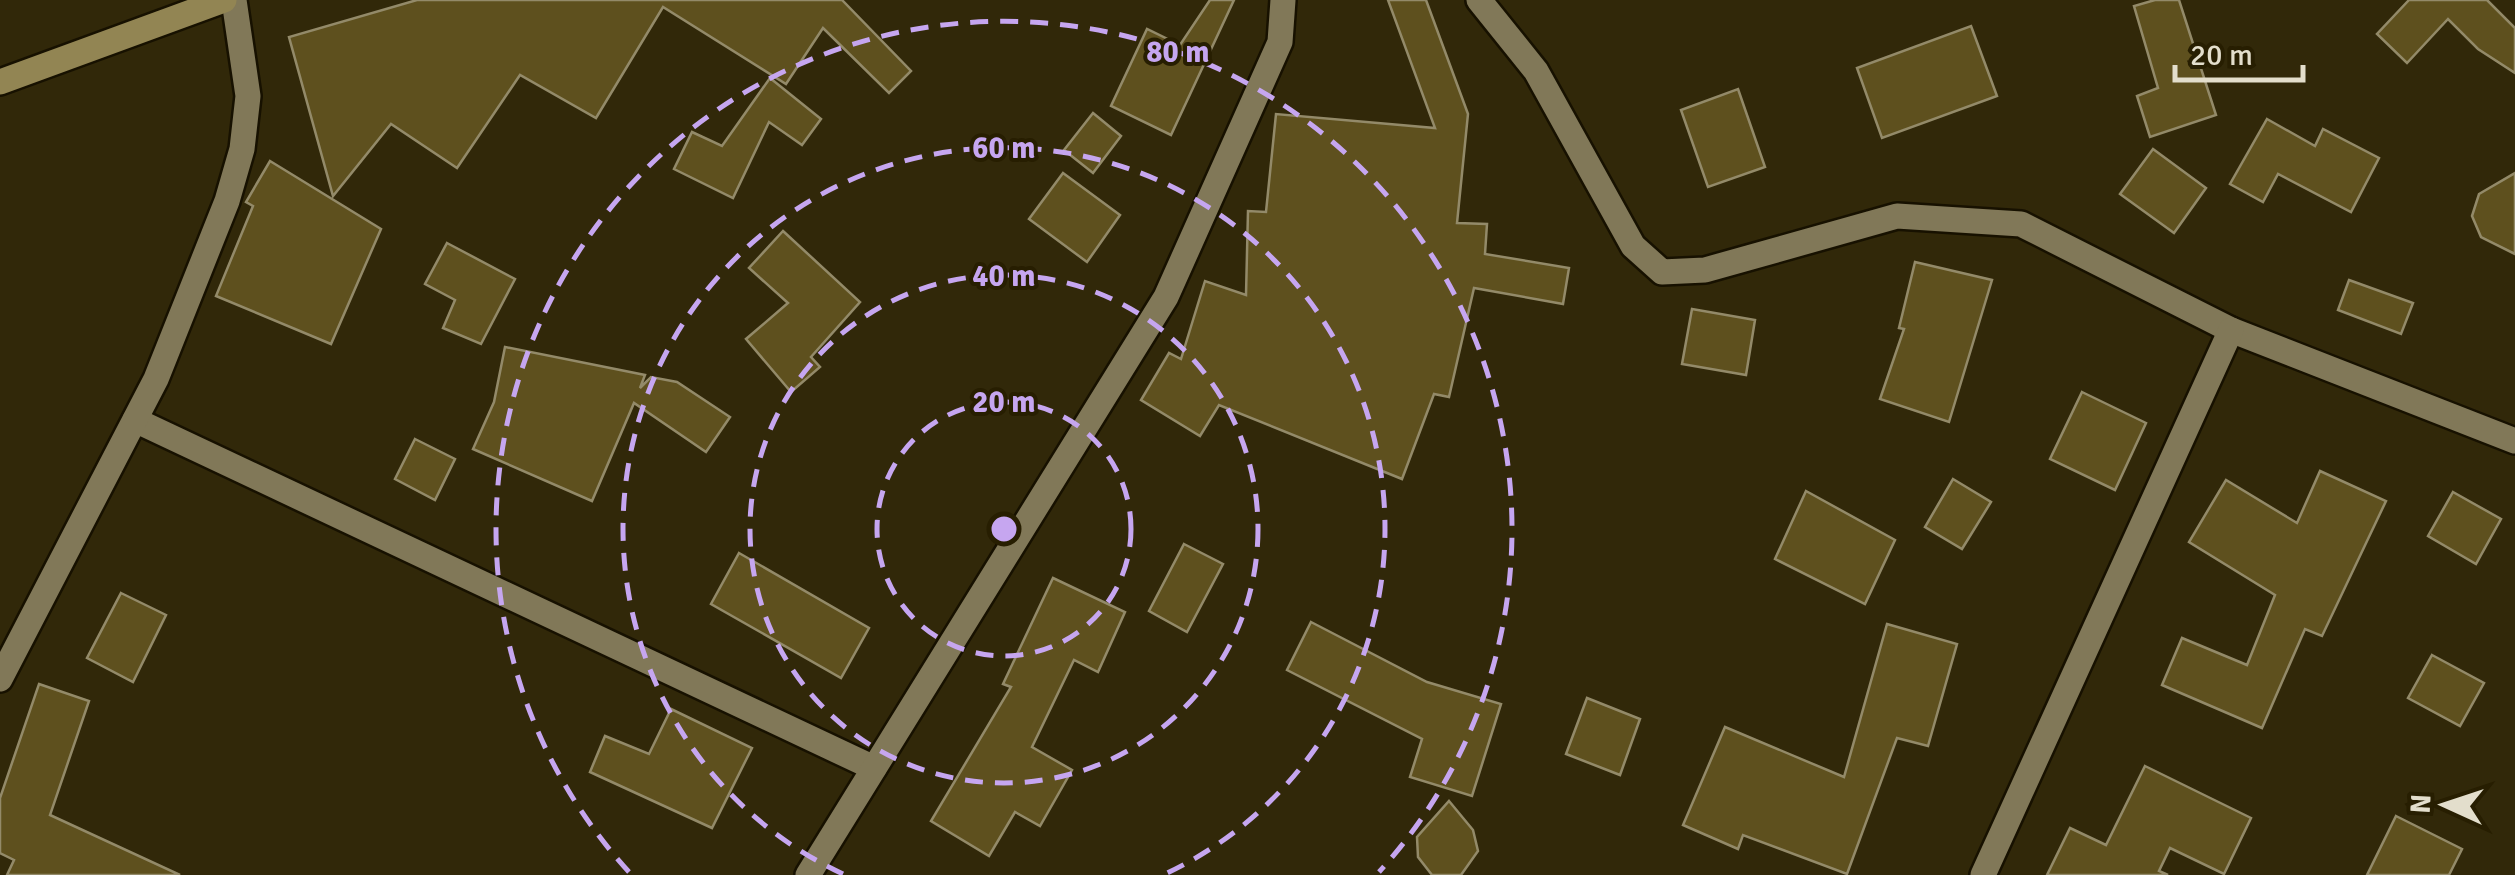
<svg xmlns="http://www.w3.org/2000/svg" width="2515" height="875" font-family="Signika,sans-serif">
	<style>
		.building { fill: #5e501e; stroke: #938a69; stroke-width: 2.5 }
		.lines { fill: none; stroke-linecap: round; stroke-linejoin: round }
		.street-casing { stroke: #171100; stroke-width: 30 }
		.secondary-casing { stroke: #171100; stroke-width: 30 }
		.street { stroke: #817858; stroke-width: 25 }
		.secondary { stroke: #928553; stroke-width: 25 }
		.ring { fill: none; stroke: #c6a6f0; stroke-width: 5; stroke-dasharray: 18 12 }
		.centre { fill: #c6a6f0; stroke: #271e01; stroke-width: 5 }
		.ring-label { font-size: 30px; text-anchor: middle; font-weight: bold; fill: #c6a6f0; stroke: #271e01; stroke-width: 8; stroke-linejoin: round; paint-order: stroke }
	</style>
	<rect width="100%" height="100%" fill="#312809"/>
	<g class="building">
		<polygon points="417,0 842,0 911,71 889,93 823,28 786,84 663,7 596,118 520,75 457,168 391,124 333,196 289,37"/>
		<polygon points="1210,0 1234,0 1171,135 1111,106 1147,29 1180,45"/>
		<polygon points="1388,0 1426,0 1468,114 1457,223 1487,224 1485,254 1569,268 1563,304 1474,288 1449,397 1434,394 1402,479 1219,405 1200,436 1141,400 1169,353 1181,359 1205,281 1246,295 1248,211 1266,212 1276,114 1435,128"/>
		<polygon points="2155,0 2179,0 2216,115 2150,137 2137,96 2158,88 2134,6"/>
		<polygon points="2409,0 2487,0 2515,28 2515,73 2478,49 2448,19 2407,63 2377,34"/>
		<polygon points="1971,26 1997,96 1882,138 1857,68"/>
		<polygon points="770,78 821,119 802,145 769,122 733,198 674,169 692,132 722,146"/>
		<polygon points="1738,89 1765,167 1708,187 1681,110"/>
		<polygon points="1093,113 1121,136 1093,173 1064,150"/>
		<polygon points="2267,119 2315,146 2323,129 2379,158 2351,212 2278,174 2263,202 2230,184"/>
		<polygon points="2153,149 2206,188 2174,233 2120,194"/>
		<polygon points="270,161 381,229 331,344 216,296 253,206 246,202"/>
		<polygon points="1063,173 1120,215 1087,262 1029,219"/>
		<polygon points="2515,173 2515,254 2481,237 2472,216 2479,194"/>
		<polygon points="783,231 860,302 811,357 820,367 791,392 746,339 788,303 749,268"/>
		<polygon points="447,243 515,279 481,344 443,328 455,300 425,284"/>
		<polygon points="1915,262 1992,280 1949,422 1880,399 1904,329 1899,328"/>
		<polygon points="2349,280 2413,303 2401,334 2338,310"/>
		<polygon points="1692,309 1755,320 1746,375 1682,364"/>
		<polygon points="505,347 645,375 640,388 651,377 677,382 730,417 706,452 634,403 592,501 473,449 494,402"/>
		<polygon points="2082,392 2146,423 2115,490 2050,459"/>
		<polygon points="415,439 455,459 435,500 395,479"/>
		<polygon points="2320,471 2386,501 2322,636 2305,629 2262,728 2162,685 2182,638 2247,665 2275,595 2189,542 2226,480 2297,523"/>
		<polygon points="1953,479 1991,502 1962,549 1925,527"/>
		<polygon points="1806,491 1895,540 1865,604 1775,559"/>
		<polygon points="2453,492 2501,519 2476,564 2428,536"/>
		<polygon points="1184,544 1223,564 1187,632 1149,611"/>
		<polygon points="739,553 869,628 841,678 711,604"/>
		<polygon points="1053,578 1125,612 1098,672 1074,660 1032,747 1072,770 1040,826 1015,812 989,856 931,821 1011,687 1003,684"/>
		<polygon points="121,593 166,615 133,682 87,658"/>
		<polygon points="1311,622 1427,682 1501,704 1472,796 1410,777 1422,739 1287,670"/>
		<polygon points="1887,624 1957,644 1928,746 1897,738 1847,874 1743,835 1738,849 1683,825 1725,727 1844,777"/>
		<polygon points="2432,655 2484,683 2460,726 2408,698"/>
		<polygon points="39,684 89,701 50,815 180,875 7,875 14,860 0,853 0,798"/>
		<polygon points="1587,698 1640,719 1620,775 1566,754"/>
		<polygon points="671,709 752,748 712,828 590,772 605,736 649,754"/>
		<polygon points="2145,766 2251,818 2224,874 2170,848 2159,871 2168,875 2047,875 2070,828 2106,845"/>
		<polygon points="1449,801 1473,830 1478,851 1461,875 1432,875 1418,857 1417,837"/>
		<polygon points="2396,816 2462,849 2449,875 2367,875"/>
	</g>
	<g class="lines">
		<g class="street-casing">
			<g id="street">
				<polyline points="1479,0 1536,71 1633,246 1662,272 1705,270 1897,216 2021,224 2231,330 2515,441"/>
				<polyline points="135,420 874,768"/>
				<polyline points="0,679 156,379 227,201 242,149 248,96 234,0"/>
				<polyline points="808,875 1166,297 1280,42 1283,0"/>
				<polyline points="1983,875 2231,330"/>
			</g>
		</g>
		<g class="secondary-casing">
			<polyline id="secondary" points="0,82 224,0"/>
		</g>
		<use href="#street" class="street"/>
		<use href="#secondary" class="secondary"/>
	</g>
	<g class="ring">
		<circle cx="1004" cy="529" r="127"/>
		<circle cx="1004" cy="529" r="254"/>
		<path d="M843 874A381 381 0 1 1 1165 874"/>
		<path d="M629 872A508 508 0 1 1 1379 872"/>
	</g>
	<circle cx="1004" cy="529" r="15" class="centre"/>
	<g class="ring-label">
		<text x="1178" y="62">80 m</text>
		<text x="1004" y="158">60 m</text>
		<text x="1004" y="286">40 m</text>
		<text x="1004" y="412">20 m</text>
	</g>
	<g transform="translate(2445 805) rotate(273)" stroke="#271e01" stroke-width="8" paint-order="stroke">
	<path d="M0-8L18 38L0 25L-18 38Z" fill="#e3decc"/>
	<text y="-15" font-size="28" font-weight="bold" text-anchor="middle" fill="#e3decc">N</text>
	</g>
	<path d="M2175 65v15h128v-15" fill="none" stroke="#e3decc" stroke-width="5"/>
	<text x="2190" y="65" font-size="30" fill="#e3decc" stroke="#271e01" stroke-width="8" paint-order="stroke">20 m</text>
</svg>
